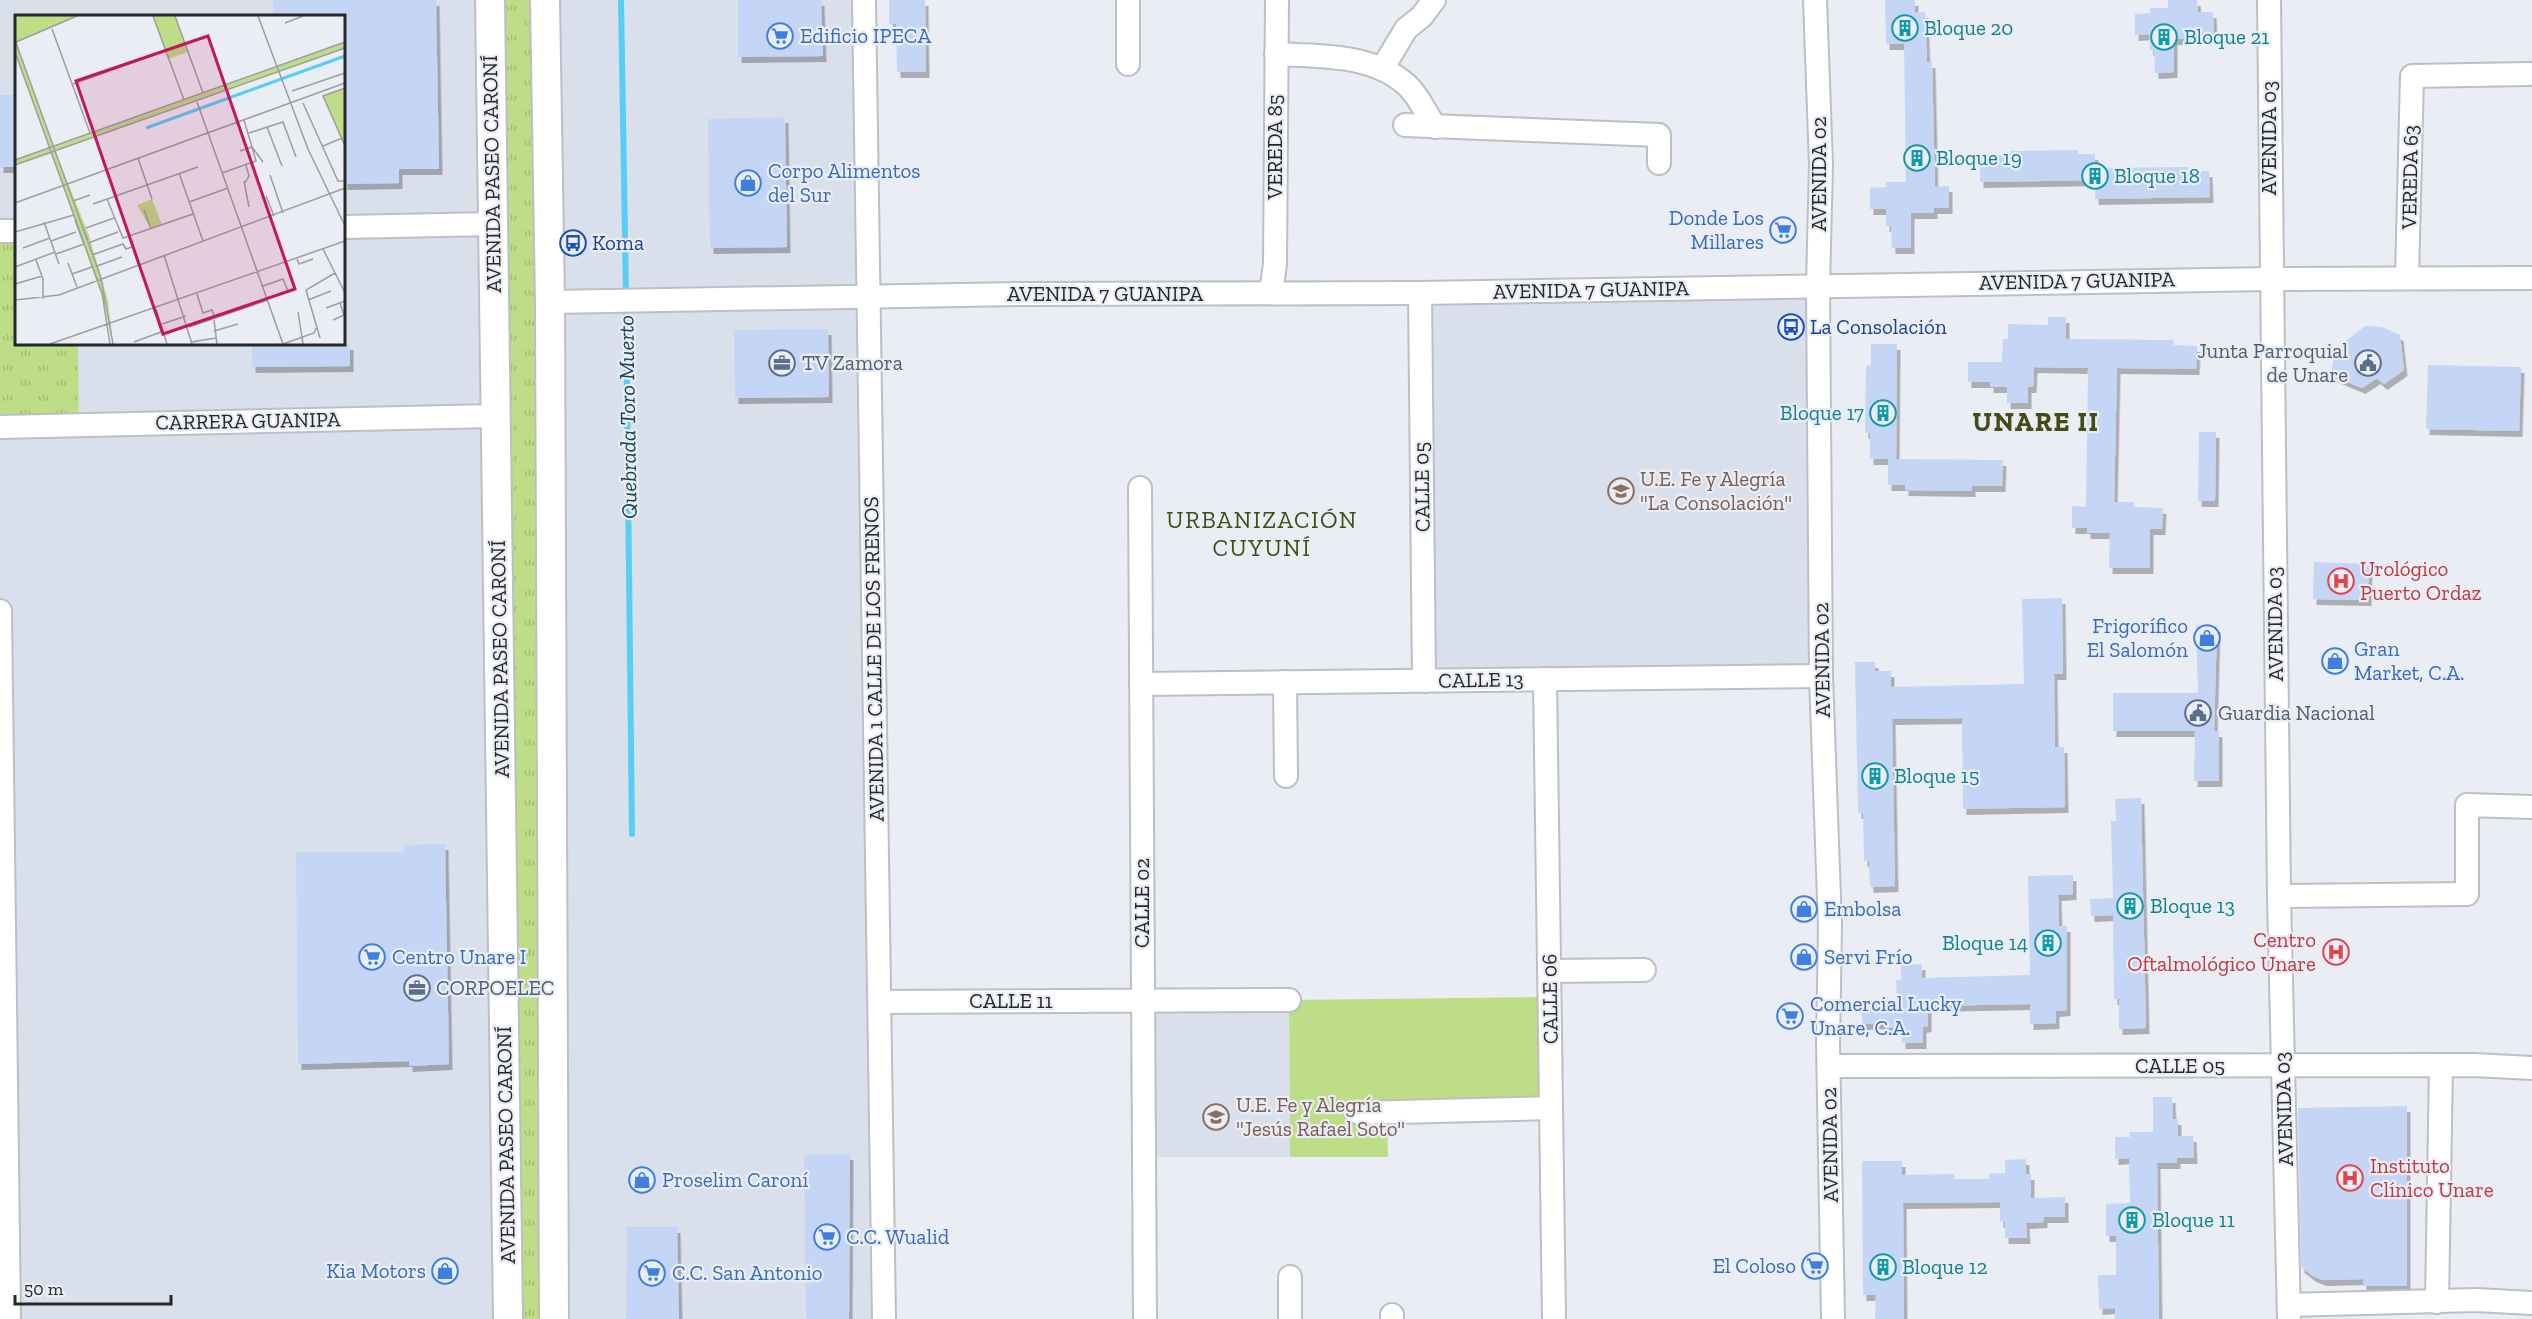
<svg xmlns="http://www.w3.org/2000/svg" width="2532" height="1319" font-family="'Zilla Slab',serif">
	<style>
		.built { fill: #d9e0ec; fill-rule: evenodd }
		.grass { fill: url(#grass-tufts) }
		.park { fill: #bddd86 }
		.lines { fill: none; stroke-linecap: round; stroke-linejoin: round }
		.stream { stroke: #56cef5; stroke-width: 6 }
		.building { fill: #c5d5f5; filter: url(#shadow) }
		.minor-casing { stroke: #bcbfc5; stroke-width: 26 }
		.tertiary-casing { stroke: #bcbfc5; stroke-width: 32 }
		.minor { stroke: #fff; stroke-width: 22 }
		.tertiary { stroke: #fff; stroke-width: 28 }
		.labels { text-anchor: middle; stroke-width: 4.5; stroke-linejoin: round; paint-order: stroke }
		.culture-label { font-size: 21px; fill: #0d838f; stroke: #eaedf3; text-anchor: start }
		.shop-label { font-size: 21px; fill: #366cbe; stroke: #eaedf3; text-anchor: start }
		.street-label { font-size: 21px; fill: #262729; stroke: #eaedf3 }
		.transit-label { font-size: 21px; fill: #164399; stroke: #eaedf3; text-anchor: start }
		.service-label { font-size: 21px; fill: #4e5e75; stroke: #eaedf3; text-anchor: start }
		.education-label { font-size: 21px; fill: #785e54; stroke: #eaedf3; text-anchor: start }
		.health-label { font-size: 21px; fill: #be3a42; stroke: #eaedf3; text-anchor: start }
		.water-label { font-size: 22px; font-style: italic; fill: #124656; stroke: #eaedf3 }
		.quarter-label { font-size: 24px; letter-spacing: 1.5px; fill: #424c14; stroke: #eaedf3 }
		.district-label { font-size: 27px; font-weight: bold; letter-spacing: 1.5px; fill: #424c14; stroke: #eaedf3 }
		.inset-river { fill: none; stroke: #56cef5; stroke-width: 3 }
		.inset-road { fill: none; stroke: #9c9ea2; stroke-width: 1.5 }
		.view { fill: #c2185b; fill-opacity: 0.15; stroke: #c2185b; stroke-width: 3 }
		.inset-edge { fill: none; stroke: #262729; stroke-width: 3 }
	</style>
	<defs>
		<pattern id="grass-tufts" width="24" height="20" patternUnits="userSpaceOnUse" patternTransform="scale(1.5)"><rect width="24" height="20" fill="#bddd86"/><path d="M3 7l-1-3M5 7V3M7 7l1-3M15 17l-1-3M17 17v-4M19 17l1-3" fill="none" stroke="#a2be74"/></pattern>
		<filter id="shadow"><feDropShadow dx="3.5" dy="6" stdDeviation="0" flood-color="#0004"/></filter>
	</defs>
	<rect width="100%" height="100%" fill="#eaedf3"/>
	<g class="built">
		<path d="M0,0H490L508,1319H0ZM16,16H344V344H16Z"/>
		<polygon points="545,0 864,0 884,1319 554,1319"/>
		<polygon points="1818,285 1821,676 1424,681 1420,293"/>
		<polygon points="1142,1000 1289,1000 1290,1157 1142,1157"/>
	</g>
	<g class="grass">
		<polygon points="490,0 545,0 554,1319 508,1319"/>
		<polygon points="0,231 16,231 16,344 78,344 79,426 0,427"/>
	</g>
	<polygon class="park" points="1550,997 1551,1108 1387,1112 1388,1157 1290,1157 1289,1000"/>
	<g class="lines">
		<g class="stream">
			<polyline points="621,0 626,296"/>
			<polyline points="626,306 632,834"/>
		</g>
	</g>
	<g class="building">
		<polygon points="273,0 436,0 439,169 399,169 399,183 344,184 344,16 274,16"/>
		<polygon points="738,0 821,0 823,56 738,57"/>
		<polygon points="889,0 925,0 926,72 897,72 896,24 889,24"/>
		<polygon points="1885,0 1915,0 1915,13 1925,12 1927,62 1932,62 1935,187 1949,186 1949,208 1934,208 1934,213 1911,213 1911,248 1892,248 1891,226 1886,226 1886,209 1870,209 1870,188 1886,187 1886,182 1906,182 1904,44 1886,44"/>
		<polygon points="2168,0 2197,0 2198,12 2213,12 2214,33 2198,33 2198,39 2174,39 2174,72 2155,73 2154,50 2150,50 2149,34 2135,35 2135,14 2150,13 2150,8 2168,8"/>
		<rect x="0" y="95" width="16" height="72"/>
		<polygon points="785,117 787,247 710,248 708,119"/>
		<polygon points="2078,150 2078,154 2095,154 2095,180 1980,182 1980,156 2010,155 2010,151"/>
		<polygon points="2188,167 2188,171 2209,171 2210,197 2095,199 2095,168"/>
		<polygon points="2048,317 2066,317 2066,339 2173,340 2174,345 2197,346 2196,369 2117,368 2114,502 2134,502 2134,507 2163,508 2162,529 2150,529 2150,568 2109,568 2110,533 2087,533 2087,528 2072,528 2072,506 2086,507 2088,368 2034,367 2033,387 2028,387 2028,403 2007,403 2007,387 1990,387 1990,382 1968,382 1968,362 2002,362 2003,339 2008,339 2008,324 2048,325"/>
		<polygon points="2365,326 2382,327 2400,335 2404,370 2384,384 2377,378 2362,388 2331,375 2334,357 2342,353 2342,344"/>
		<polygon points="828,329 829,397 735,398 734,330"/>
		<polygon points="252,344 350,344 350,366 252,367"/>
		<polygon points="1871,344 1897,344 1896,459 1870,459 1870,433 1865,433 1866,366 1871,365"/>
		<polygon points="2428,365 2521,367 2519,431 2426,429"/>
		<polygon points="2199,432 2216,432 2215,501 2198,501"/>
		<polygon points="1888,459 2003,460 2002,486 1972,486 1972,491 1905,490 1905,485 1888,485"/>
		<polygon points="2314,562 2369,564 2368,600 2313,599"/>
		<polygon points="2062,598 2063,674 2054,674 2055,747 2064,747 2065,807 1963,809 1962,718 1892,719 1895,886 1870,887 1869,860 1864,861 1863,813 1858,813 1855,662 1875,662 1875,671 1891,671 1891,687 2024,684 2022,599"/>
		<polygon points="2196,626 2217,626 2214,731 2219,731 2219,781 2194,781 2195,731 2113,731 2113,693 2198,693"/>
		<polygon points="2141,798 2146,1028 2119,1029 2119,999 2114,999 2113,915 2091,916 2090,899 2113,898 2111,821 2116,821 2115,799"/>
		<polygon points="445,844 449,1064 409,1066 409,1061 298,1064 296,852 404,852 404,845"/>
		<polygon points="2073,875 2073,894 2058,895 2059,926 2067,926 2067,1010 2056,1011 2056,1023 2030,1024 2030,1004 1928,1006 1928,1026 1923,1027 1923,1043 1902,1043 1902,1028 1885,1028 1885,1023 1862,1024 1862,1004 1897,1003 1896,980 1901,980 1901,965 1922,964 1922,978 2030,975 2028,876"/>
		<polygon points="2153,1097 2172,1097 2173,1119 2178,1119 2178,1136 2193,1136 2194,1158 2177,1158 2177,1163 2157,1163 2159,1319 2115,1319 2115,1308 2099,1309 2098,1275 2116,1275 2116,1236 2106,1236 2106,1204 2130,1203 2129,1158 2115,1159 2115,1137 2130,1137 2130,1132 2153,1132"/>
		<polygon points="2407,1106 2407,1286 2363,1286 2363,1279 2323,1280 2313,1276 2301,1267 2298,1108"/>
		<polygon points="850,1154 849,1319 806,1319 804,1155"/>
		<polygon points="2026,1159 2026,1174 2031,1174 2031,1198 2065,1197 2065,1217 2044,1217 2044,1222 2026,1223 2027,1238 2005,1238 2005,1222 2000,1222 2000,1202 1903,1203 1904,1319 1875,1319 1876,1295 1863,1295 1862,1161 1902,1161 1902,1175 1954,1174 1954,1179 1989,1179 1989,1174 2005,1173 2005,1160"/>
		<polygon points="627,1227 677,1227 679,1319 626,1319"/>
	</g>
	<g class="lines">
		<g class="minor-casing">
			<g id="minor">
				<polyline points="864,0 884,1319"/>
				<polyline points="1815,0 1821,165 1818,285 1821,676 1830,926 1828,1044 1833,1319"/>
				<polyline points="2269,0 2279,896 2289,1319"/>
				<path d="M1276,54C1317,56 1368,54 1402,81C1417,92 1425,112 1435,127"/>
				<polyline points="1128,64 1128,0"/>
				<polyline points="1382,69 1406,29 1422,16 1434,0"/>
				<polyline points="1405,125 1659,135 1659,163"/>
				<polyline points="344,227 492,224"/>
				<polyline points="0,231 16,231"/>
				<polyline points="2407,278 2412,76 2529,74"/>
				<polyline points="1271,293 1275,264 1277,0"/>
				<polyline points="1420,293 1424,681"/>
				<polyline points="550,302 1022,294 1420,293 2270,279 2532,278"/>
				<polyline points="0,427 495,416"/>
				<polyline points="1140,488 1145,1319"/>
				<polyline points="0,611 9,1319"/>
				<polyline points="1545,679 1554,1319"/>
				<polyline points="1285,682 1286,776"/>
				<polyline points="1141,684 1821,676"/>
				<polyline points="2279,896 2467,894 2467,805 2532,807"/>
				<polyline points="1549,971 1644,970"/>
				<polyline points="880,1002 1289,1000"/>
				<polyline points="1829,1066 2474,1065 2532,1068"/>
				<polyline points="1359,1113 1551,1108"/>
				<polyline points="1290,1277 1290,1319"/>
				<polyline points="2437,1302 2441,1065"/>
				<polyline points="2289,1305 2476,1300 2532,1303"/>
				<polyline points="1392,1315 1392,1319"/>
			</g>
		</g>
		<g class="tertiary-casing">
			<g id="tertiary">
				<polyline points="490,0 508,1319"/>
				<polyline points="545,0 550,302 554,1319"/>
			</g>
		</g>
		<use href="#minor" class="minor"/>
		<use href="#tertiary" class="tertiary"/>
	</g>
	<defs>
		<g id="building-ring" transform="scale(1.35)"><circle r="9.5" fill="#eaedf3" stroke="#0f9aa8" stroke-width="1.5"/><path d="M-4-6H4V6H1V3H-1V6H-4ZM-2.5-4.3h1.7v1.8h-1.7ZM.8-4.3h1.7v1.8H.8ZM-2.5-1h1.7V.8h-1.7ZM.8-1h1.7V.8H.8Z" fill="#0f9aa8"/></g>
		<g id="supermarket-ring" transform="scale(1.35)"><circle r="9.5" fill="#eaedf3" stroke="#3f7fe0" stroke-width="1.5"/><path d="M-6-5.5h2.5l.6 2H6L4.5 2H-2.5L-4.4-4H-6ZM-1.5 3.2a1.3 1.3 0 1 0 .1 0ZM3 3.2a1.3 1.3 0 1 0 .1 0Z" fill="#3f7fe0"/></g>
		<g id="shop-ring" transform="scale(1.35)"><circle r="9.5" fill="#eaedf3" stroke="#3f7fe0" stroke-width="1.5"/><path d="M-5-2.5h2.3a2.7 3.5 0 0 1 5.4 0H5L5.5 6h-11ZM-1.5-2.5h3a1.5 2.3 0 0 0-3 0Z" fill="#3f7fe0"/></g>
		<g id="bus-ring" transform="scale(1.35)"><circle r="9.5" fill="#eaedf3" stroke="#1a4fb4" stroke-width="1.5"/><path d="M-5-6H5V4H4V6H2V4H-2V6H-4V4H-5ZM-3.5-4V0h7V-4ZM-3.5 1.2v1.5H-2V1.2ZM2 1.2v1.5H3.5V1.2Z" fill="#1a4fb4"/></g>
		<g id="office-ring" transform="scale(1.35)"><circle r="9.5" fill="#eaedf3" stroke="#5c6f8a" stroke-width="1.5"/><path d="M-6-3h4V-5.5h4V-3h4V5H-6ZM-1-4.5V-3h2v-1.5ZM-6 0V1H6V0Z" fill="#5c6f8a"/></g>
		<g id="civic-ring" transform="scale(1.35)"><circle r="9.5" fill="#eaedf3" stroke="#5c6f8a" stroke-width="1.5"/><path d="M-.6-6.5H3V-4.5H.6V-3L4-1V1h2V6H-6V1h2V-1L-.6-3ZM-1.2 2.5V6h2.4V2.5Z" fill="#5c6f8a"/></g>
		<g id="school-ring" transform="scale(1.35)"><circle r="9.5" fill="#eaedf3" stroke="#8d6e63" stroke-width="1.5"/><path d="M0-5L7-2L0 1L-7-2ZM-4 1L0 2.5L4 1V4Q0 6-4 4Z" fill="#8d6e63"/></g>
		<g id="hospital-ring" transform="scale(1.35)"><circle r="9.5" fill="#eaedf3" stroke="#e0444e" stroke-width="1.5"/><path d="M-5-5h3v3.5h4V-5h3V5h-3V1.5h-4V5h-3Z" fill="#e0444e"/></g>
	</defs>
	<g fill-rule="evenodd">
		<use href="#building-ring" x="1905" y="28"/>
		<use href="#supermarket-ring" x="780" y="36"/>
		<use href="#building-ring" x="2164" y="37"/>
		<use href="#building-ring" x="1917" y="158"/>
		<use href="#building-ring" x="2095" y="176"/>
		<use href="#shop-ring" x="748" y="183"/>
		<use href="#supermarket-ring" x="1783" y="230"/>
		<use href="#bus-ring" x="573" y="243"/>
		<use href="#bus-ring" x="1791" y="327"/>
		<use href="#office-ring" x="782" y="363"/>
		<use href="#civic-ring" x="2368" y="363"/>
		<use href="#building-ring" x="1883" y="413"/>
		<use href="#school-ring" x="1621" y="491"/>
		<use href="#hospital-ring" x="2341" y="581"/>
		<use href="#shop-ring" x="2207" y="638"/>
		<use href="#shop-ring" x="2335" y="661"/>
		<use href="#civic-ring" x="2198" y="713"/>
		<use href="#building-ring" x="1875" y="776"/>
		<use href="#building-ring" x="2130" y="906"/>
		<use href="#shop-ring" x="1804" y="909"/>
		<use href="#building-ring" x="2048" y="943"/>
		<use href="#hospital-ring" x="2336" y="952"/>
		<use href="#supermarket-ring" x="372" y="957"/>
		<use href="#shop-ring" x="1804" y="957"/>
		<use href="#office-ring" x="417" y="988"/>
		<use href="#supermarket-ring" x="1790" y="1016"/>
		<use href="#school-ring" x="1216" y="1117"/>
		<use href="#hospital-ring" x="2350" y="1178"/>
		<use href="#shop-ring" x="642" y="1180"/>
		<use href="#building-ring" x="2132" y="1220"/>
		<use href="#supermarket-ring" x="827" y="1237"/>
		<use href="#supermarket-ring" x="1815" y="1266"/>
		<use href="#building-ring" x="1883" y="1267"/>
		<use href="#shop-ring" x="445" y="1271"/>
		<use href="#supermarket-ring" x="652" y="1273"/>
	</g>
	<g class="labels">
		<g class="culture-label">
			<text x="1924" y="35">Bloque 20</text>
			<text x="2184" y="44">Bloque 21</text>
			<text x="1936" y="165">Bloque 19</text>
			<text x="2114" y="183">Bloque 18</text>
			<text x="1864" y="420" text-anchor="end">Bloque 17</text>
			<text x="1894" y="783">Bloque 15</text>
			<text x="2150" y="913">Bloque 13</text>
			<text x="2028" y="950" text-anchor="end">Bloque 14</text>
			<text x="2152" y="1227">Bloque 11</text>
			<text x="1902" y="1274">Bloque 12</text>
		</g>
		<g class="shop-label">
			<text x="800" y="43">Edificio IPECA</text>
			<text x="768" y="178">Corpo Alimentos<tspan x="768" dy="24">del Sur</tspan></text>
			<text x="1764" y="225" text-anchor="end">Donde Los<tspan x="1764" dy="24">Millares</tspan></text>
			<text x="2188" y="633" text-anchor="end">Frigorífico<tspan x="2188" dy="24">El Salomón</tspan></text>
			<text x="2354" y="656">Gran<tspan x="2354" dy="24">Market, C.A.</tspan></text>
			<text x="1824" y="916">Embolsa</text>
			<text x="392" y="964">Centro Unare I</text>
			<text x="1824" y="964">Servi Frío</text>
			<text x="1810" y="1011">Comercial Lucky<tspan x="1810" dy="24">Unare, C.A.</tspan></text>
			<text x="662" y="1187">Proselim Caroní</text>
			<text x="846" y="1244">C.C. Wualid</text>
			<text x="1796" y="1273" text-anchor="end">El Coloso</text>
			<text x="426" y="1278" text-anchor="end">Kia Motors</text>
			<text x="672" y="1280">C.C. San Antonio</text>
		</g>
		<g class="street-label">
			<text transform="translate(2269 138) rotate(-90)" y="7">AVENIDA 03</text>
			<text transform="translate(1275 147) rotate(-90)" y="7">VEREDA 85</text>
			<text transform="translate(492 174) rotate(-91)" y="7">AVENIDA PASEO CARONÍ</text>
			<text transform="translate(1819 174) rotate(-90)" y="7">AVENIDA 02</text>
			<text transform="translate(2410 177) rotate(-89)" y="7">VEREDA 63</text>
			<text transform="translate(2077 281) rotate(-1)" y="7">AVENIDA 7 GUANIPA</text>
			<text transform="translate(1591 290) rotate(-1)" y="7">AVENIDA 7 GUANIPA</text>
			<text x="1105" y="301">AVENIDA 7 GUANIPA</text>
			<text transform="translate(248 421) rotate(-1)" y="7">CARRERA GUANIPA</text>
			<text transform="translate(1422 487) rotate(-91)" y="7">CALLE 05</text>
			<text transform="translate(2275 624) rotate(-91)" y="7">AVENIDA 03</text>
			<text transform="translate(500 659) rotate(-91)" y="7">AVENIDA PASEO CARONÍ</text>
			<text transform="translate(874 659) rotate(-91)" y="7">AVENIDA 1 CALLE DE LOS FRENOS</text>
			<text transform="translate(1822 660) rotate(-91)" y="7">AVENIDA 02</text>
			<text transform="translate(1481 680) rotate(-1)" y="7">CALLE 13</text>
			<text transform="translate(1142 903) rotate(-90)" y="7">CALLE 02</text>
			<text transform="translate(1550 999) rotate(-91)" y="7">CALLE 06</text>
			<text x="1011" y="1008">CALLE 11</text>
			<text x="2180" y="1073">CALLE 05</text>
			<text transform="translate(2284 1109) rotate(-92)" y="7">AVENIDA 03</text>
			<text transform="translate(506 1145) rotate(-91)" y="7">AVENIDA PASEO CARONÍ</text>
			<text transform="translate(1830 1145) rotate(-91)" y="7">AVENIDA 02</text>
		</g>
		<g class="transit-label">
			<text x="592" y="250">Koma</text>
			<text x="1810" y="334">La Consolación</text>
		</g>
		<g class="service-label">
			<text x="2348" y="358" text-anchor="end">Junta Parroquial<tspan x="2348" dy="24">de Unare</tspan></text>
			<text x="802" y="370">TV Zamora</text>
			<text x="2218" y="720">Guardia Nacional</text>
			<text x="436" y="995">CORPOELEC</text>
		</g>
		<g class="education-label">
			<text x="1640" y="486">U.E. Fe y Alegría<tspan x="1640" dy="24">"La Consolación"</tspan></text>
			<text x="1236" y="1112">U.E. Fe y Alegría<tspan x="1236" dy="24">"Jesús Rafael Soto"</tspan></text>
		</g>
		<g class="health-label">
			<text x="2360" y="576">Urológico<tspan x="2360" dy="24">Puerto Ordaz</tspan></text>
			<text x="2316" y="947" text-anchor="end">Centro<tspan x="2316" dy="24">Oftalmológico Unare</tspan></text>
			<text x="2370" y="1173">Instituto<tspan x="2370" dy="24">Clínico Unare</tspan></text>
		</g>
		<g class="water-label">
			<text transform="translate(627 417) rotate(-91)" y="8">Quebrada Toro Muerto</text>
		</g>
		<g class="quarter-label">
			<text x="1262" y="528">URBANIZACIÓN<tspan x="1262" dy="28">CUYUNÍ</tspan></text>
		</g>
		<g class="district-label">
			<text x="2036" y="431">UNARE II</text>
		</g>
	</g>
	<g transform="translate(15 15)">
		<rect width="330" height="330" fill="#eaedf3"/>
		<path d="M0,1H62L1,27L38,131L330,27V33L40,136L74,220L93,285L98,329L91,293L36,138L0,150V145L34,133L0,37ZM138,1H160L173,37L153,44Z" fill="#bddd86"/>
		<path d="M330,73V131L308,81ZM137,184L147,210L136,214L122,190Z" fill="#bddd86"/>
		<path class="inset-river" d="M131,113L330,41"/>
		<path class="inset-road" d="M138,1L169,85M160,1L188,78M243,1L293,134L330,211M270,8L288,1M37,14L75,118M0,25L86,263L98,329M1,27L62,1M0,37L87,278L95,329M58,69L150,36M330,73L308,81L330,131M277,76L330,58M182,87L268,329M288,88L323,166H330M252,112L267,151M234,118L268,107L281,142M308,131L327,123M225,136L237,132L248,147M123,143L137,184M0,145L330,27M0,150L330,33M164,158L188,226M207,158L241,146L229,105M255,160L268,198M229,166L234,192M230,168L234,161L231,150M251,181L259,201M92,184L108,223L178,199M58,186L75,180M174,187L213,173M0,188L330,68M78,189L183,152M129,195L136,214M64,203L73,225M60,205L68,227M29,207L44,249M71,213L99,203M0,217L59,200M114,222L124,249M36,226L61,217M73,228L103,217M8,233L35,223M308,234L330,278M41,239L69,229M77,240L108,229L111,234L117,232M149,240L177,329M282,244L284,249L298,244M21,245L28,264V284M53,248L62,272M82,251L107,242M0,252L40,237M57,259L77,252M0,269L27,261M248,271L268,264L273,276M182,279L188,298L197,295L200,303M0,285L44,280L330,173M293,285L316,276M311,293L330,286M141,294L152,329M283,297L288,329M199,305L202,329M318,305L329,300L325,288M147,309L171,301M174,312L253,285M199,316L223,309M305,323L291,275L320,258M119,327L149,316M176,327L201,323M35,329L330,226M268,329L299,318L301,313"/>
		<path class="view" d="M193,21L280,274L148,319L61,66Z"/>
		<rect width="330" height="330" class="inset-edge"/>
	</g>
	<path d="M15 1295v9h156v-9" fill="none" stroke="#262729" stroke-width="3"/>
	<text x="24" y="1295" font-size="18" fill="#262729" stroke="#eaedf3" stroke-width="4.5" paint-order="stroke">50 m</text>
</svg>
